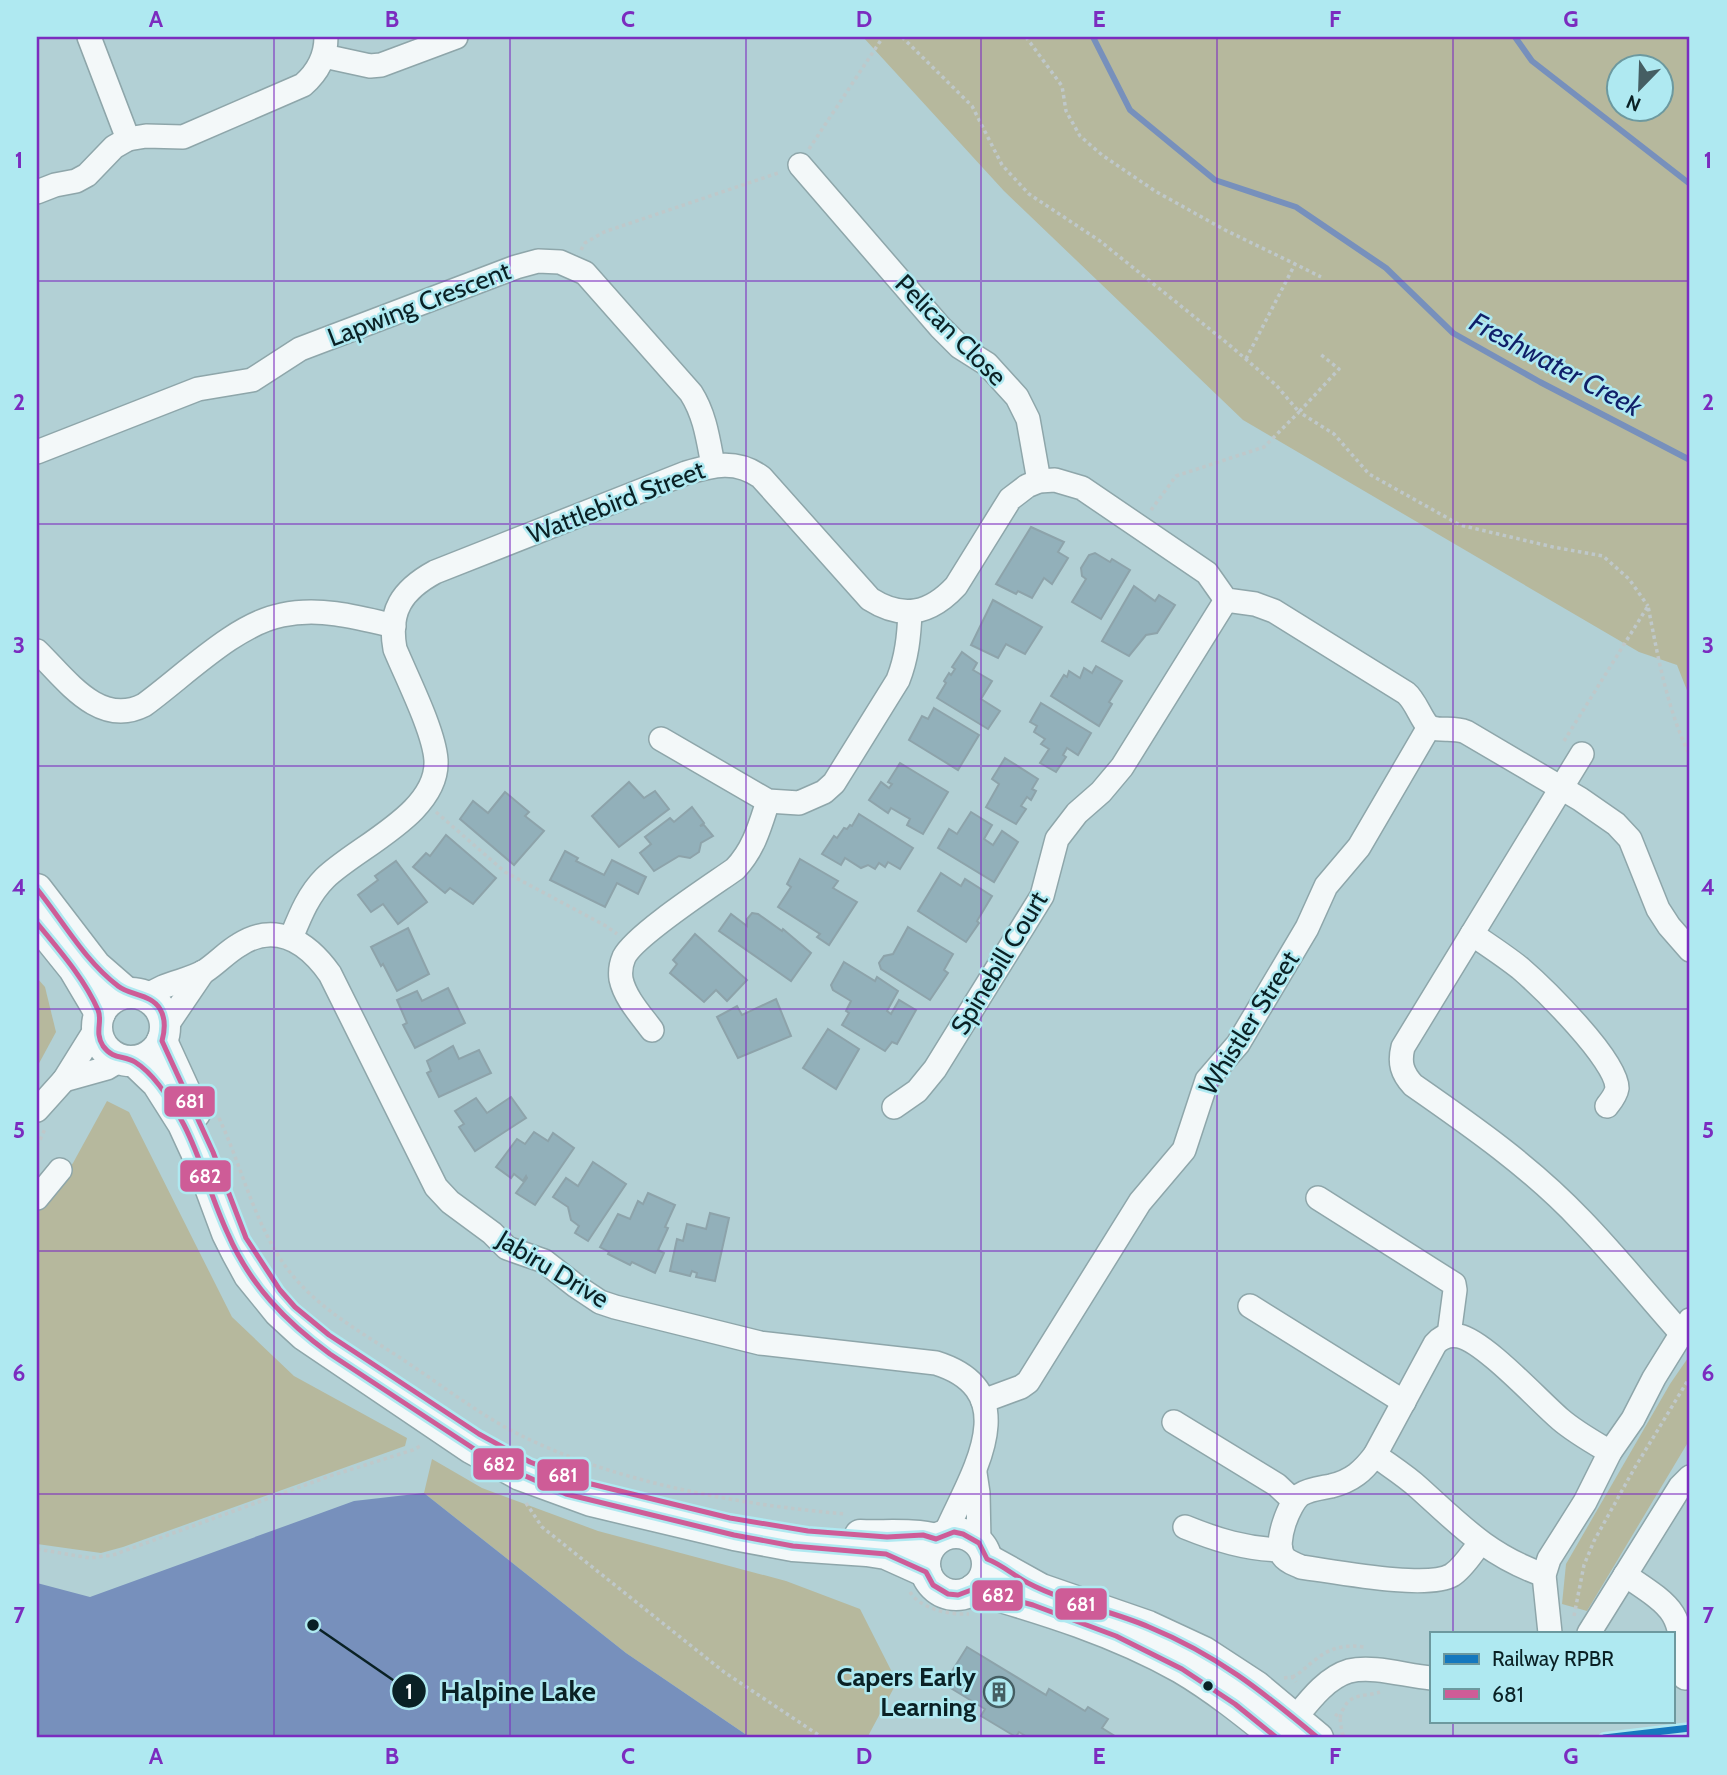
<svg xmlns="http://www.w3.org/2000/svg" width="1727" height="1775" font-family="Cabin,sans-serif">
	<style>
		.green { fill: #b6b89d; fill-rule: evenodd }
		.water { fill: #7790bc }
		.lines { fill: none; stroke-linecap: round; stroke-linejoin: round }
		.stream { stroke: #7790bc; stroke-width: 6 }
		.building { fill: #92b0ba; stroke: #8da3aa; stroke-width: 2 }
		.minor-casing { stroke: #8ea6aa; stroke-width: 26 }
		.major-casing { stroke: #8ea6aa; stroke-width: 33 }
		.path { stroke: #bfc8ca; stroke-width: 3.5; stroke-dasharray: 3.5 3.5; stroke-linecap: butt }
		.minor { stroke: #f3f8f9; stroke-width: 23 }
		.major { stroke: #f3f8f9; stroke-width: 30 }
		.bus-1-casing { stroke: #afe9f1; stroke-width: 10 }
		.bus-2-casing { stroke: #afe9f1; stroke-width: 10 }
		.bus-1 { stroke: #ce5c97; stroke-width: 5 }
		.bus-2 { stroke: #ce5c97; stroke-width: 5 }
		.rail-1-casing { stroke: #afe9f1; stroke-width: 12 }
		.rail-1 { stroke: #1578be; stroke-width: 7 }
		.grid { fill: none; stroke: #7b2cbf; stroke-width: 2; stroke-opacity: 0.55 }
		.bus-dot { fill: #0a2125; stroke: #afe9f1; stroke-width: 2.5 }
		.labels { text-anchor: middle; stroke-width: 5; stroke-linejoin: round; paint-order: stroke }
		.street-label { font-size: 26px; fill: #0a2125; stroke: #afe9f1 }
		.poi-label { font-size: 26px; font-weight: bold; fill: #0a2125; stroke: #afe9f1; text-anchor: end }
		.water-label { font-size: 28px; font-style: italic; fill: #101f69; stroke: #afe9f1 }
		.leader { fill: none; stroke: #0a2125; stroke-width: 2.5 }
		.callout-dot { fill: #0a2125; stroke: #afe9f1; stroke-width: 2.5 }
		.mark-label { font-size: 21px; text-anchor: middle; font-weight: bold; fill: #fff }
		.callout-label { font-size: 28px; text-anchor: middle; font-weight: bold; fill: #0a2125; stroke: #afe9f1; stroke-width: 5; stroke-linejoin: round; paint-order: stroke }
		.line-badge { stroke: #afe9f1; stroke-width: 2.5 }
		.badge-label { font-size: 19px; text-anchor: middle; font-weight: bold; fill: #fff }
		.neatline { fill: none; stroke: #7b2cbf; stroke-width: 2.5 }
		.grid-label { font-size: 23px; text-anchor: middle; font-weight: bold; fill: #7b2cbf }
	</style>
	<rect width="100%" height="100%" fill="#b2d0d5"/>
	<g class="green">
		<path d="M863,37H1690V698L1677,665L1639,652L1243,420L1004,191ZM1618,66H1660V108H1618Z"/>
		<polygon points="37,978 45,987 56,1032 37,1067"/>
		<polygon points="107,1101 129,1112 232,1317 294,1376 407,1438 405,1446 123,1547 101,1553 37,1544 37,1211 73,1163"/>
		<polygon points="1690,1355 1690,1439 1587,1611 1562,1604 1566,1564 1670,1384"/>
		<polygon points="432,1459 482,1488 598,1531 786,1581 860,1609 897,1682 867,1738 751,1738 626,1653 424,1493"/>
	</g>
	<polygon class="water" points="424,1493 626,1653 751,1738 37,1738 37,1583 90,1597 354,1501"/>
	<g class="lines">
		<g class="stream">
			<polyline points="1093,37 1130,110 1215,180 1296,207 1386,268 1453,333 1540,382 1690,460"/>
			<polyline points="1515,37 1532,61 1690,184"/>
		</g>
	</g>
	<g class="building">
		<polygon points="1031,527 1064,542 1058,552 1068,558 1052,584 1044,578 1032,598 1018,591 1016,594 996,584"/>
		<polygon points="1095,553 1110,562 1112,559 1130,570 1101,619 1072,602 1086,579 1082,576 1081,568 1089,555"/>
		<polygon points="1134,586 1155,601 1159,595 1175,605 1157,633 1146,635 1129,656 1102,641"/>
		<polygon points="993,600 1042,627 1025,654 1006,644 998,658 971,645"/>
		<polygon points="962,652 977,663 973,670 992,681 981,699 1000,711 988,729 937,698 946,683 944,681 949,673 951,675 955,669 952,667"/>
		<polygon points="1096,666 1122,681 1109,702 1112,704 1099,726 1051,696 1064,675 1067,677 1069,671 1080,678 1084,668 1092,673"/>
		<polygon points="1041,703 1091,733 1078,755 1067,748 1063,755 1066,757 1056,772 1040,763 1049,749 1041,744 1045,739 1034,732 1037,726 1030,722"/>
		<polygon points="934,708 979,735 958,770 909,740 922,716 928,719"/>
		<polygon points="1005,758 1038,779 1032,789 1036,791 1031,800 1027,797 1021,806 1026,809 1016,824 986,807 999,784 992,779"/>
		<polygon points="900,763 948,792 923,834 907,825 910,819 891,808 888,813 869,800 881,782 889,788 892,784 888,782"/>
		<polygon points="629,782 644,798 655,791 669,809 619,847 592,816"/>
		<polygon points="505,792 529,812 525,816 544,831 514,865 460,819 473,801 488,813"/>
		<polygon points="692,807 704,823 700,826 704,825 713,836 701,843 699,852 690,858 679,856 654,871 640,853 651,844 645,837 670,818 674,822"/>
		<polygon points="971,812 992,825 984,839 993,845 1002,831 1018,842 994,882 938,848 949,829 957,834"/>
		<polygon points="859,814 913,848 900,869 888,862 885,867 879,863 875,869 868,865 861,868 845,858 841,865 822,854 834,836 837,838 844,828 847,829 850,825 852,826"/>
		<polygon points="446,835 496,878 473,904 450,888 445,893 413,867 426,853 430,856"/>
		<polygon points="565,851 578,858 576,861 604,875 612,860 646,877 638,894 617,883 605,907 550,880"/>
		<polygon points="800,859 838,881 833,888 857,902 829,945 817,937 820,934 778,907 791,887 787,884"/>
		<polygon points="396,861 427,902 398,924 383,904 371,912 358,895 378,880 375,876"/>
		<polygon points="941,873 961,886 965,879 992,896 977,921 979,923 966,942 918,911"/>
		<polygon points="752,913 758,914 782,931 783,929 811,953 791,981 719,931 731,914 747,926 747,919"/>
		<polygon points="908,927 953,954 944,970 948,973 930,1000 881,969 879,963 884,956 893,954"/>
		<polygon points="408,928 429,974 397,991 383,964 381,966 371,947"/>
		<polygon points="695,934 747,980 727,1001 716,990 704,1002 670,973 677,964 673,960"/>
		<polygon points="844,962 875,981 877,977 898,991 887,1011 891,1014 899,1000 916,1010 897,1044 892,1042 885,1051 842,1025 849,1013 846,1011 851,1001 833,990 831,985"/>
		<polygon points="448,988 465,1023 415,1048 403,1025 407,1023 397,1000 417,991 422,1001"/>
		<polygon points="776,999 791,1036 738,1058 717,1017 737,1006 742,1015"/>
		<polygon points="828,1029 859,1049 836,1089 803,1068"/>
		<polygon points="453,1046 459,1059 479,1050 491,1073 439,1097 427,1073 431,1071 427,1061"/>
		<polygon points="511,1097 526,1118 475,1151 459,1127 464,1124 455,1111 476,1098 487,1113"/>
		<polygon points="534,1132 548,1141 553,1133 574,1148 535,1205 516,1193 527,1178 526,1176 523,1181 514,1174 511,1178 496,1167 517,1139 525,1144"/>
		<polygon points="593,1162 626,1184 588,1241 575,1233 579,1226 571,1220 568,1207 553,1197 566,1178 578,1186"/>
		<polygon points="648,1193 675,1205 665,1227 668,1228 658,1250 664,1253 655,1273 632,1262 630,1265 608,1254 609,1252 600,1247 618,1214 630,1219 638,1201 643,1204"/>
		<polygon points="710,1213 729,1218 715,1281 696,1277 697,1273 692,1271 690,1276 670,1271 677,1239 683,1241 687,1224 706,1229"/>
		<polygon points="967,1647 1046,1695 1049,1689 1085,1711 1088,1707 1108,1719 1102,1728 1118,1738 1029,1738 1019,1732 1016,1737 981,1716 985,1709 944,1684"/>
	</g>
	<g class="lines">
		<g class="minor-casing">
			<g id="minor">
				<polyline points="89,37 128,139"/>
				<polyline points="324,56 370,66 381,65 456,37"/>
				<polyline points="800,165 940,327 960,347 987,364 1017,397 1028,419 1039,481"/>
				<path d="M37,192L55,185L76,181L87,175L114,147L128,139L146,136L183,137L303,85C318,72 326,57 326,37"/>
				<path d="M37,452L198,389L252,380L300,349L516,267L538,261L560,262L585,273L691,393C705,415 708,439 713,465"/>
				<path d="M37,651C66,679 99,728 144,705C184,676 235,624 282,615C320,607 357,617 394,626"/>
				<path d="M661,739L768,801L799,803L824,792L834,783L898,680C907,657 909,636 910,612"/>
				<path d="M1582,754L1403,1047C1399,1063 1402,1073 1413,1085C1472,1126 1532,1168 1581,1220C1616,1256 1648,1296 1681,1333"/>
				<path d="M1472,934C1488,945 1505,956 1520,968C1542,987 1617,1060 1617,1088C1616,1095 1611,1101 1607,1106"/>
				<path d="M291,938C300,916 308,895 325,878C358,846 439,813 436,760C434,731 407,678 395,649C388,611 402,590 435,572L686,473C713,465 736,459 761,477L870,599C903,620 930,614 956,586L1010,499L1027,486L1039,481L1055,480L1082,488L1207,573L1226,600L1255,604L1274,611L1406,693C1417,702 1423,726 1432,728C1443,731 1454,727 1466,732L1580,799L1616,824L1630,839L1658,909L1669,926L1690,950"/>
				<path d="M146,997C165,982 186,982 205,971C217,963 227,952 239,945C276,921 308,943 330,974L436,1187L450,1202L492,1233L507,1248L544,1261L576,1286L600,1302L615,1307L760,1343L936,1363C1028,1392 970,1477 945,1534"/>
				<polyline points="165,1028 203,972"/>
				<path d="M652,1030C641,1015 625,998 621,979C620,972 621,964 624,957C635,935 711,886 735,869C754,849 760,826 768,801"/>
				<polyline points="64,1080 107,1068 122,1059"/>
				<polyline points="894,1107 917,1091 935,1069 1042,896 1057,839 1077,813 1101,792 1122,767 1226,600"/>
				<polyline points="37,1110 64,1080 97,1027"/>
				<polyline points="37,1198 60,1170"/>
				<polyline points="1318,1198 1454,1284 1455,1290 1449,1335"/>
				<polyline points="1250,1306 1404,1402"/>
				<polyline points="983,1401 1021,1387 1028,1382 1140,1202 1184,1150 1207,1080 1238,1044 1307,928 1326,886 1359,847 1429,727"/>
				<polyline points="1174,1422 1277,1485 1294,1501"/>
				<path d="M1375,1455C1390,1466 1406,1476 1419,1488C1461,1526 1489,1556 1544,1575"/>
				<polyline points="975,1473 978,1493 979,1543"/>
				<path d="M1185,1527C1217,1540 1246,1549 1281,1550"/>
				<path d="M1480,1543C1472,1553 1463,1568 1452,1575C1427,1590 1332,1571 1301,1567C1295,1564 1287,1562 1283,1556C1274,1542 1289,1504 1300,1495C1309,1489 1321,1488 1331,1486C1352,1481 1363,1471 1375,1455L1435,1344C1441,1337 1449,1334 1459,1336C1484,1341 1538,1400 1560,1419C1575,1432 1593,1442 1610,1452"/>
				<path d="M1625,1575C1681,1612 1679,1612 1685,1678"/>
				<polyline points="1550,1633 1544,1575 1549,1559 1585,1502 1610,1452 1633,1419 1654,1378 1690,1320"/>
				<polyline points="1589,1633 1680,1487 1690,1477"/>
				<path d="M1285,1730C1303,1710 1322,1679 1349,1671C1374,1665 1406,1676 1431,1678"/>
			</g>
		</g>
		<g class="major-casing">
			<g id="major">
				<polyline points="37,889 96,966 127,993"/>
				<polyline points="37,923 74,969 100,1013"/>
				<circle cx="131" cy="1027" r="34"/>
				<polyline points="162,1041 195,1113"/>
				<polyline points="134,1061 157,1083 183,1124 201,1163 227,1233 237,1253 249,1275 279,1312 304,1335 471,1448 520,1475 591,1501 734,1535 793,1546 867,1551 886,1554 926,1572"/>
				<circle cx="956" cy="1564" r="31"/>
				<path d="M860,1535C883,1536 916,1533 936,1539"/>
				<polyline points="987,1559 1041,1589 1148,1626 1204,1652 1256,1686 1318,1738"/>
				<path d="M974,1589C1046,1610 1115,1631 1181,1668C1215,1688 1246,1713 1277,1738"/>
			</g>
		</g>
		<g class="path">
			<polyline points="902,37 972,106 1002,165 1029,194 1100,241 1227,343 1276,385 1299,412 1339,369 1320,354"/>
			<polyline points="1026,37 1062,86 1066,111 1080,136 1102,155 1155,191 1225,230 1295,264"/>
			<polyline points="809,149 883,37"/>
			<polyline points="581,250 585,243 604,232 781,172"/>
			<polyline points="1246,359 1295,264 1321,277"/>
			<polyline points="1151,510 1176,476 1264,447 1299,412 1334,434 1369,474 1460,525 1553,547 1603,556 1629,579 1648,606"/>
			<path d="M1564,741L1648,606C1658,657 1667,709 1690,756"/>
			<polyline points="436,812 505,872 606,926 617,934"/>
			<path d="M219,1118C242,1167 254,1223 286,1267C316,1308 361,1332 402,1359C440,1384 477,1413 518,1434C613,1482 740,1505 846,1514"/>
			<polyline points="37,1146 45,1129"/>
			<polyline points="526,1503 542,1527 724,1672 823,1738"/>
			<polyline points="37,1549 90,1558 113,1555 330,1476 413,1450 422,1445"/>
			<path d="M910,1592C921,1609 949,1615 969,1614"/>
			<polyline points="1574,1616 1584,1565 1594,1541 1634,1469 1690,1377"/>
			<path d="M1292,1677C1301,1673 1307,1666 1315,1660C1329,1648 1346,1644 1364,1647"/>
			<polyline points="1284,1678 1292,1677 1296,1682"/>
			<polyline points="1335,1714 1340,1718 1342,1733 1345,1738"/>
			<path d="M1340,1718C1347,1691 1362,1698 1380,1692"/>
		</g>
		<use href="#minor" class="minor"/>
		<use href="#major" class="major"/>
		<g class="bus-1-casing">
			<path id="bus-1" d="M37,889C63,921 84,960 118,986C131,996 151,994 160,1009C166,1019 165,1030 162,1041L213,1152L246,1238L280,1290L295,1307L329,1335L479,1434L530,1462L579,1481L730,1518L808,1531L887,1537L923,1535L936,1539L954,1532L963,1534L979,1543L987,1559C1003,1565 1014,1576 1028,1583C1066,1603 1110,1610 1149,1627C1217,1655 1262,1691 1318,1738"/>
		</g>
		<g class="bus-2-casing">
			<path id="bus-2" d="M37,923C59,950 84,978 98,1010C103,1021 94,1032 103,1046C113,1060 124,1055 135,1062C156,1075 173,1104 184,1125C202,1160 211,1198 228,1234C250,1285 286,1322 330,1354L494,1462L566,1494L734,1535L793,1546L886,1554L926,1572L933,1585L948,1594L958,1595L974,1589L1033,1605L1116,1636L1182,1669L1235,1704L1277,1738"/>
		</g>
		<use href="#bus-1" class="bus-1"/>
		<use href="#bus-2" class="bus-2"/>
		<g class="rail-1-casing">
			<polyline id="rail-1" points="1604,1738 1690,1728"/>
		</g>
		<use href="#rail-1" class="rail-1"/>
	</g>
	<path class="grid" d="M274,37V1738M510,37V1738M746,37V1738M981,37V1738M1217,37V1738M1453,37V1633M37,281H1690M37,524H1690M37,766H1690M37,1009H1690M37,1251H1690M37,1494H1690M1453,1721V1738"/>
	<defs>
		<g id="building-ring" transform="scale(1.575)"><circle r="9.5" fill="#afe9f1" stroke="#455e63" stroke-width="1.5"/><path d="M-4-6H4V6H1V3H-1V6H-4ZM-2.5-4.3h1.7v1.8h-1.7ZM.8-4.3h1.7v1.8H.8ZM-2.5-1h1.7V.8h-1.7ZM.8-1h1.7V.8H.8Z" fill="#455e63"/></g>
	</defs>
	<g fill-rule="evenodd">
		<use href="#building-ring" x="999" y="1692"/>
	</g>
	<circle class="bus-dot" cx="1208" cy="1686" r="6"/>
	<g class="labels">
		<g class="street-label">
			<text transform="translate(419 304) rotate(-21)" y="9">Lapwing Crescent</text>
			<text transform="translate(951 330) rotate(45)" y="9">Pelican Close</text>
			<text transform="translate(616 502) rotate(-21)" y="9">Wattlebird Street</text>
			<text transform="translate(999 963) rotate(-59)" y="9">Spinebill Court</text>
			<text transform="translate(1249 1023) rotate(-58)" y="9">Whistler Street</text>
			<text transform="translate(553 1269) rotate(31)" y="9">Jabiru Drive</text>
		</g>
		<g class="poi-label">
			<text x="976" y="1686">Capers Early<tspan x="976" dy="30">Learning</tspan></text>
		</g>
		<g class="water-label">
			<text transform="translate(1556 364) rotate(28)" y="10">Freshwater Creek</text>
		</g>
	</g>
	<path class="leader" d="M313 1625L409 1691"/>
	<g class="callout-dot">
		<circle cx="313" cy="1625" r="7"/>
		<circle cx="409" cy="1691" r="18"/>
	</g>
	<g class="mark-label">
		<text x="409" y="1699">1</text>
	</g>
	<g class="callout-label">
		<text x="518" y="1701">Halpine Lake</text>
	</g>
	<g class="line-badge">
		<rect x="163" y="1085" width="53" height="33" rx="7" fill="#ce5c97"/>
		<rect x="179" y="1159" width="53" height="34" rx="7" fill="#ce5c97"/>
		<rect x="472" y="1447" width="53" height="34" rx="7" fill="#ce5c97"/>
		<rect x="536" y="1458" width="54" height="34" rx="7" fill="#ce5c97"/>
		<rect x="971" y="1579" width="53" height="33" rx="7" fill="#ce5c97"/>
		<rect x="1054" y="1587" width="54" height="34" rx="7" fill="#ce5c97"/>
	</g>
	<g class="badge-label">
		<text x="190" y="1108">681</text>
		<text x="205" y="1183">682</text>
		<text x="499" y="1471">682</text>
		<text x="563" y="1482">681</text>
		<text x="998" y="1602">682</text>
		<text x="1081" y="1611">681</text>
	</g>
	<rect width="1727" height="1775" fill="none" stroke="#afe9f1" stroke-width="77"/>
	<rect x="1430" y="1632" width="245" height="91" fill="#afe9f1" stroke="#6d999f" stroke-width="2"/>
	<rect x="1444" y="1654" width="35" height="10" fill="#1578be" stroke="#6d999f" stroke-width="2"/>
	<text x="1492" y="1666" font-size="21" fill="#0a2125">Railway RPBR</text>
	<rect x="1444" y="1689" width="35" height="10" fill="#ce5c97" stroke="#6d999f" stroke-width="2"/>
	<text x="1492" y="1702" font-size="21" fill="#0a2125">681</text>
	<g transform="translate(1640 88) rotate(203)"><circle r="33" fill="#afe9f1" stroke="#6d999f" stroke-width="2"/>
	<path d="M0-5L12 26L0 18L-12 26Z" fill="#455e63"/>
	<text y="-10" font-size="19" font-weight="bold" text-anchor="middle" fill="#0a2125">N</text>
	</g>
	<rect x="38" y="38" width="1650" height="1698" class="neatline"/>
	<g class="grid-label">
		<text x="156" y="27">A</text>
		<text x="392" y="27">B</text>
		<text x="628" y="27">C</text>
		<text x="864" y="27">D</text>
		<text x="1099" y="27">E</text>
		<text x="1335" y="27">F</text>
		<text x="1571" y="27">G</text>
		<text x="19" y="168">1</text>
		<text x="1708" y="168">1</text>
		<text x="19" y="410">2</text>
		<text x="1708" y="410">2</text>
		<text x="19" y="653">3</text>
		<text x="1708" y="653">3</text>
		<text x="19" y="895">4</text>
		<text x="1708" y="895">4</text>
		<text x="19" y="1138">5</text>
		<text x="1708" y="1138">5</text>
		<text x="19" y="1381">6</text>
		<text x="1708" y="1381">6</text>
		<text x="19" y="1623">7</text>
		<text x="1708" y="1623">7</text>
		<text x="156" y="1764">A</text>
		<text x="392" y="1764">B</text>
		<text x="628" y="1764">C</text>
		<text x="864" y="1764">D</text>
		<text x="1099" y="1764">E</text>
		<text x="1335" y="1764">F</text>
		<text x="1571" y="1764">G</text>
	</g>
</svg>
